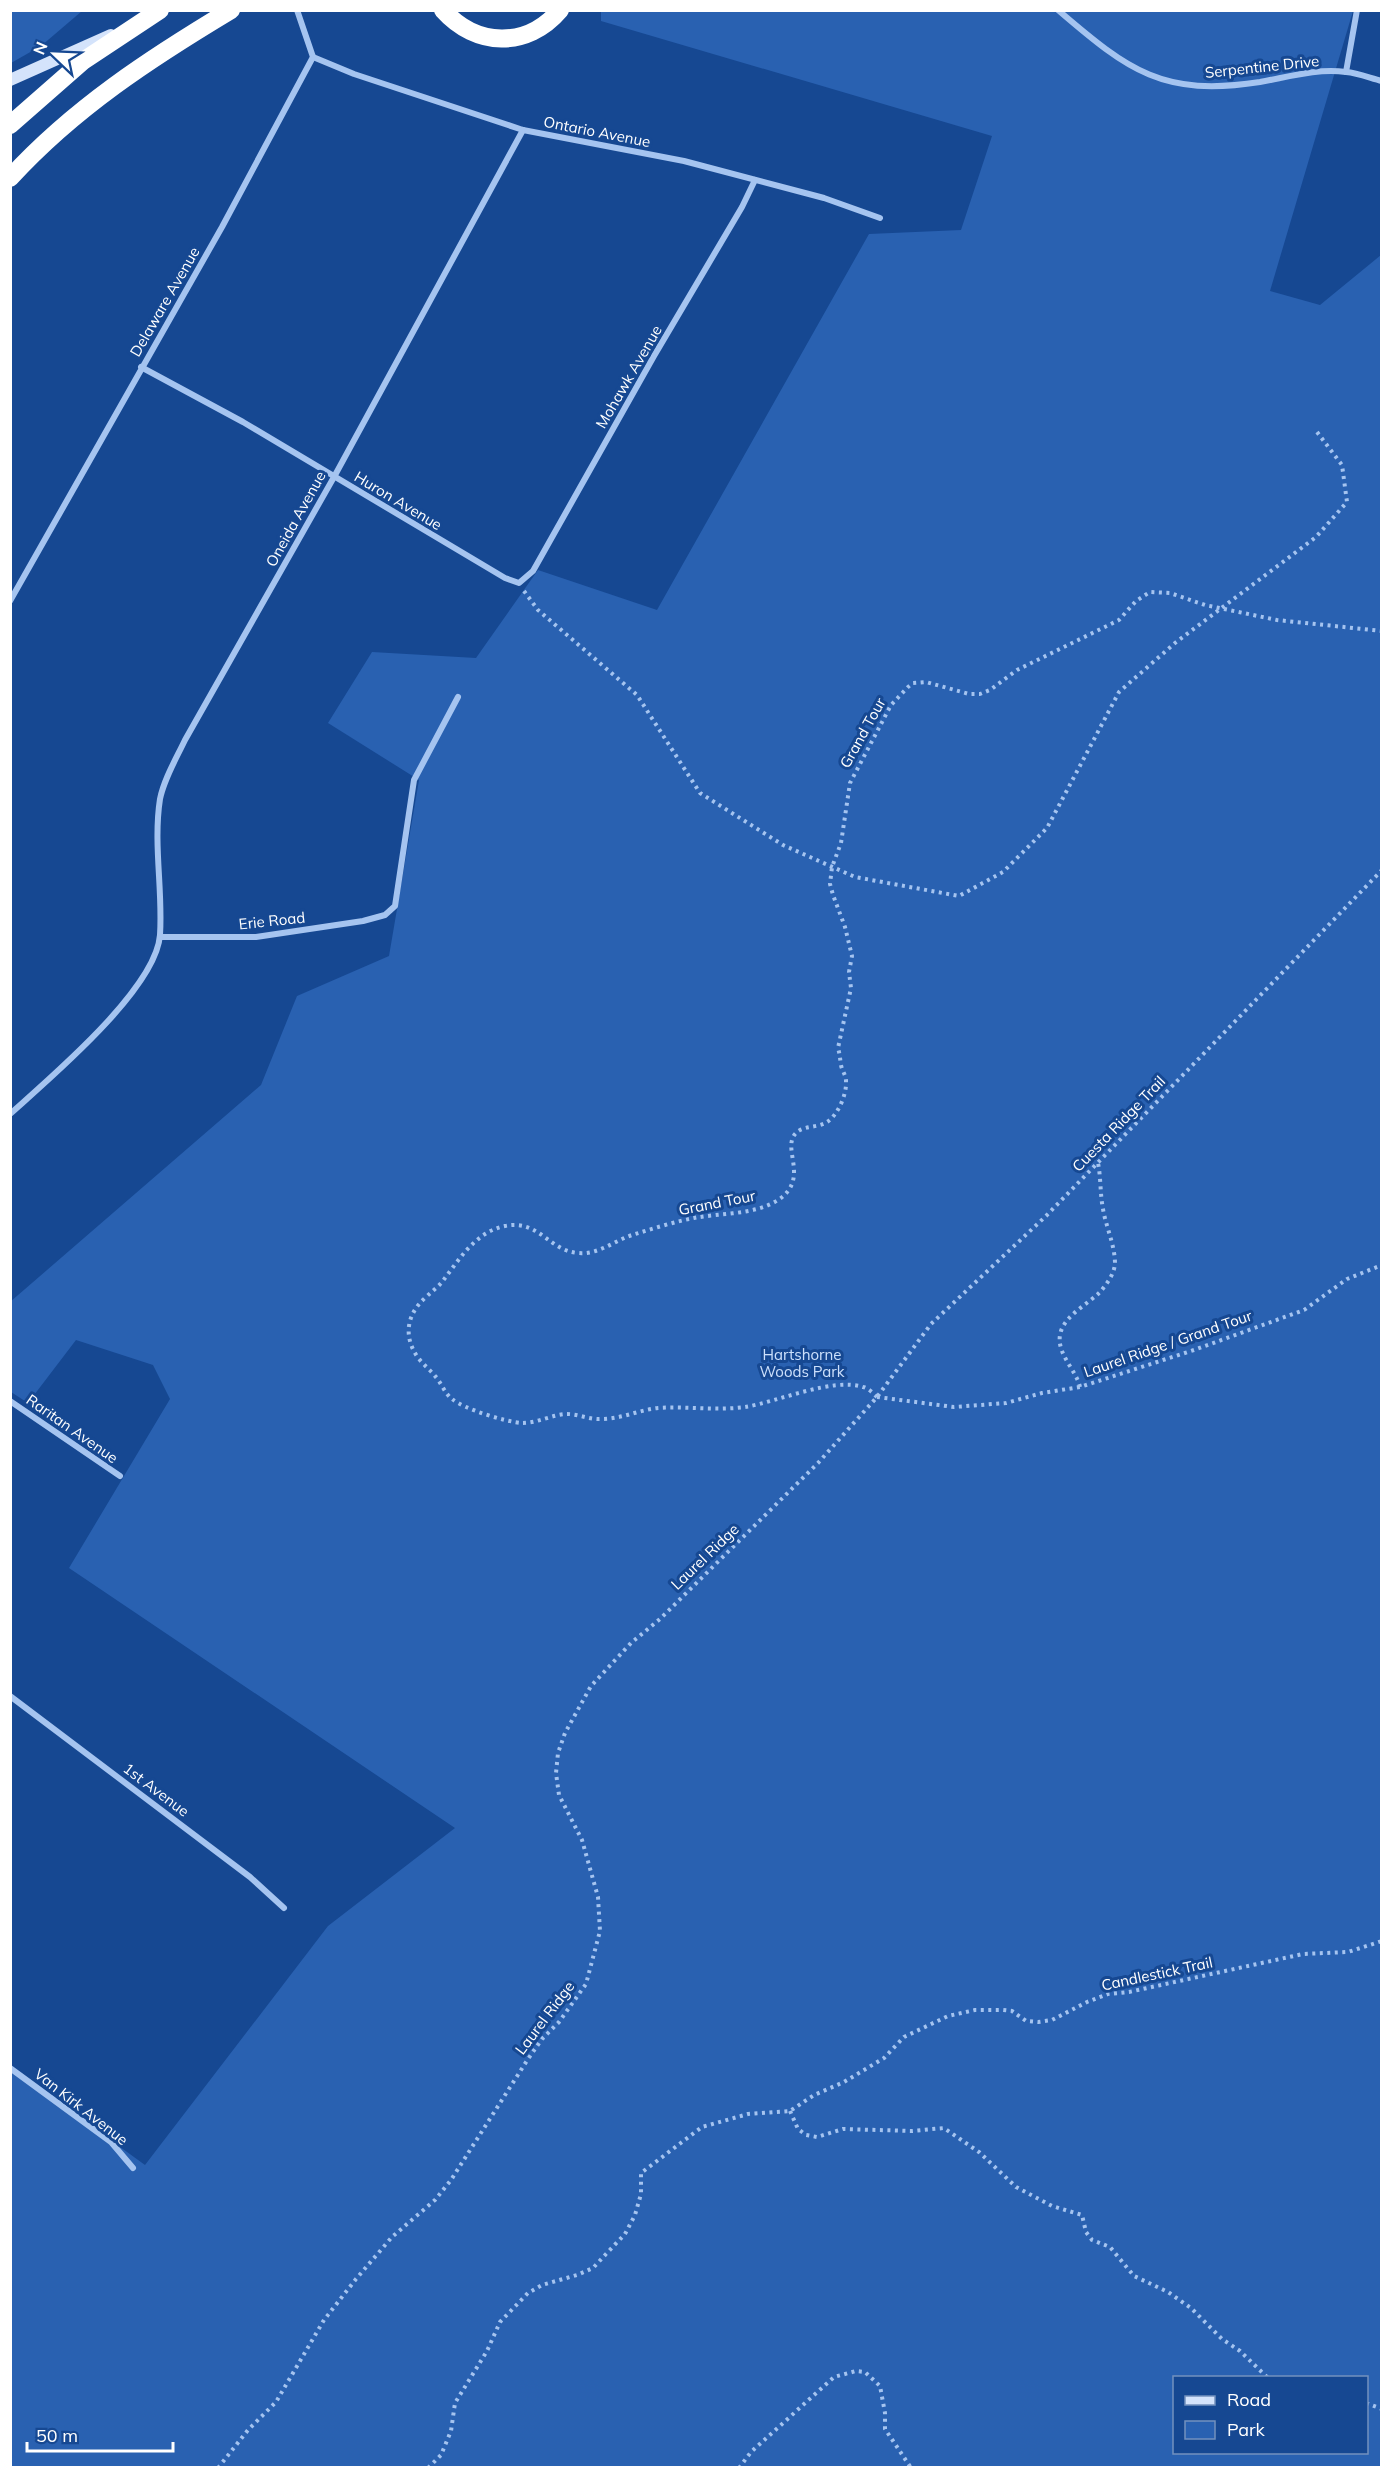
<svg xmlns="http://www.w3.org/2000/svg" width="1392" height="2478" font-family="Mulish,sans-serif">
	<style>
		.green { fill: #2961b1; fill-rule: evenodd }
		.lines { fill: none; stroke-linecap: round; stroke-linejoin: round }
		.path { stroke: #a5c4f0; stroke-width: 4; stroke-dasharray: 3 4.5; stroke-linecap: butt }
		.street { stroke: #a5c4f0; stroke-width: 6 }
		.secondary { stroke: #d4e3fb; stroke-width: 12 }
		.highway { stroke: #fff; stroke-width: 18 }
		.labels { text-anchor: middle; stroke-width: 6; stroke-linejoin: round; paint-order: stroke }
		.street-label { font-size: 15px; fill: #fff; stroke: #164892 }
		.park-label { font-size: 15px; fill: #cce0fc; stroke: #164892 }
	</style>
	<rect width="100%" height="100%" fill="#164892"/>
	<g class="green">
		<polygon points="11,10 82,10 82,11 41,46 11,63"/>
		<path d="M601,11H1353L1270,291L1320,305L1381,255V2467H11V2068L145,2165L328,1926L455,1828L69,1568L170,1399L153,1365L76,1340L28,1403L11,1392L10,1302L261,1085L297,996L389,956L419,780L328,723L372,652L476,658L538,570L657,610L869,234L961,230L992,136L601,21ZM1174,2378H1366V2452H1174Z"/>
	</g>
	<g class="lines">
		<g class="path">
			<polyline points="524,591 538,610 637,695 700,793 783,845 855,877 959,896 1003,872 1047,828 1119,692 1175,643 1316,537 1347,502 1342,465 1317,432"/>
			<path d="M1080,1387C1076,1369 1054,1352 1061,1331C1067,1314 1088,1304 1100,1292C1107,1284 1114,1274 1115,1264C1115,1245 1106,1227 1103,1209C1100,1194 1101,1178 1098,1163"/>
			<path d="M877,1397C873,1393 868,1388 863,1387C833,1377 777,1402 745,1407C716,1411 687,1406 658,1408C639,1410 621,1419 601,1419C590,1420 579,1414 567,1414C554,1414 538,1423 522,1423C506,1422 464,1409 452,1399C445,1394 441,1382 435,1376C430,1370 424,1365 419,1359C403,1338 406,1315 425,1298C431,1292 437,1288 442,1282C459,1260 475,1232 505,1226C539,1219 549,1251 578,1253C598,1255 614,1241 632,1235C652,1229 673,1222 694,1218C720,1213 755,1215 778,1200C813,1177 776,1144 800,1130C808,1126 819,1127 827,1122C838,1115 847,1094 846,1081C846,1075 842,1071 841,1065C840,1059 840,1055 838,1048L851,988L849,972L852,956L845,927L833,895L830,884L832,867L841,843L850,783L891,705L908,687L913,683L926,682L969,694H980L990,690L1017,670L1119,620L1136,601L1150,592L1170,593L1205,605L1277,620L1382,631"/>
			<polyline points="877,1397 954,1407 1006,1403 1042,1393 1080,1387 1194,1350 1304,1310 1347,1279 1382,1265"/>
			<polyline points="790,2111 798,2129 806,2135 817,2137 843,2129 912,2131 944,2128 979,2152 1016,2187 1052,2206 1082,2215 1086,2232 1092,2240 1110,2247 1134,2276 1168,2292 1191,2308 1222,2339 1240,2351 1268,2378"/>
			<polyline points="1366,2403 1382,2409"/>
			<polyline points="218,2468 248,2430 276,2402 324,2320 356,2279 392,2237 435,2200 451,2180 528,2059 542,2039 559,2022 586,1984 600,1931 598,1897 582,1840 559,1795 556,1773 558,1753 565,1733 591,1686 631,1643 660,1619 818,1463 877,1397 931,1324 1046,1216 1382,870"/>
			<polyline points="428,2468 441,2455 451,2431 455,2403 487,2351 500,2322 528,2293 542,2285 577,2275 593,2268 606,2254 625,2234 635,2215 641,2194 641,2173 702,2127 748,2114 790,2111 814,2095 844,2082 884,2058 904,2037 948,2016 975,2010 1003,2010 1012,2011 1026,2021 1038,2022 1052,2020 1087,2002 1108,1994 1129,1992 1303,1954 1348,1952 1382,1941"/>
			<polyline points="739,2468 751,2452 834,2377 856,2371 865,2372 880,2386 885,2413 885,2429 911,2468"/>
		</g>
		<g class="street">
			<path d="M1058,10C1129,71 1163,97 1260,82C1288,77 1317,68 1346,72C1358,73 1370,78 1382,81"/>
			<polyline points="313,57 354,74 523,130 684,161 824,198 880,218"/>
			<polyline points="1346,72 1357,10"/>
			<polyline points="141,367 243,422 505,578 519,583 533,571 654,356 742,207 755,180"/>
			<polyline points="10,601 222,227 313,57 297,10"/>
			<polyline points="160,937 256,937 363,921 385,915 395,906 414,780 458,697"/>
			<path d="M10,1114C50,1078 156,989 160,935C163,890 153,844 160,799C164,779 176,759 185,740L334,477L523,130"/>
			<polyline points="10,1401 120,1476"/>
			<polyline points="10,1696 250,1877 284,1908"/>
			<polyline points="10,2068 111,2142 133,2168"/>
		</g>
		<polyline class="secondary" points="10,80 111,35"/>
		<g class="highway">
			<path d="M443,10C476,47 527,49 560,10"/>
			<polyline points="10,125 83,61 160,10"/>
			<path d="M10,178C74,108 151,58 231,10"/>
		</g>
	</g>
	<g class="labels">
		<g class="street-label">
			<text transform="translate(1262 67) rotate(-6)" y="5">Serpentine Drive</text>
			<text transform="translate(597 132) rotate(11)" y="5">Ontario Avenue</text>
			<text transform="translate(165 302) rotate(-60)" y="5">Delaware Avenue</text>
			<text transform="translate(629 377) rotate(-60)" y="5">Mohawk Avenue</text>
			<text transform="translate(398 501) rotate(31)" y="5">Huron Avenue</text>
			<text transform="translate(296 519) rotate(-61)" y="5">Oneida Avenue</text>
			<text transform="translate(863 733) rotate(-61)" y="5">Grand Tour</text>
			<text transform="translate(272 921) rotate(-6)" y="5">Erie Road</text>
			<text transform="translate(1119 1124) rotate(-46)" y="5">Cuesta Ridge Trail</text>
			<text transform="translate(717 1203) rotate(-11)" y="5">Grand Tour</text>
			<text transform="translate(1168 1344) rotate(-19)" y="5">Laurel Ridge / Grand Tour</text>
			<text transform="translate(72 1429) rotate(35)" y="5">Raritan Avenue</text>
			<text transform="translate(705 1557) rotate(-44)" y="5">Laurel Ridge</text>
			<text transform="translate(156 1790) rotate(37)" y="5">1st Avenue</text>
			<text transform="translate(1157 1974) rotate(-12)" y="5">Candlestick Trail</text>
			<text transform="translate(545 2018) rotate(-53)" y="5">Laurel Ridge</text>
			<text transform="translate(81 2107) rotate(38)" y="5">Van Kirk Avenue</text>
		</g>
		<g class="park-label">
			<text x="802" y="1360">Hartshorne<tspan x="802" dy="17">Woods Park</tspan></text>
		</g>
	</g>
	<rect width="1392" height="2478" fill="none" stroke="#ffffff" stroke-width="24"/>
	<rect x="1173" y="2376" width="195" height="78" fill="#164892" stroke="#7391be" stroke-width="1.5"/>
	<rect x="1185" y="2396" width="30" height="9" fill="#d4e3fb" stroke="#7391be" stroke-width="1.5"/>
	<text x="1227" y="2406" font-size="18" fill="#ffffff">Road</text>
	<rect x="1185" y="2421" width="30" height="18" fill="#2961b1" stroke="#7391be" stroke-width="1.5"/>
	<text x="1227" y="2436" font-size="18" fill="#ffffff">Park</text>
	<g transform="translate(54 54) rotate(293)" stroke="#164892" stroke-width="4.5" paint-order="stroke">
	<path d="M0-4.5L10 22L0 15L-10 22Z" fill="#ffffff"/>
	<text y="-9" font-size="16" font-weight="bold" text-anchor="middle" fill="#ffffff">N</text>
	</g>
	<path d="M27 2442v9h146v-9" fill="none" stroke="#ffffff" stroke-width="3"/>
	<text x="36" y="2442" font-size="18" fill="#ffffff" stroke="#164892" stroke-width="4.5" paint-order="stroke">50 m</text>
</svg>
